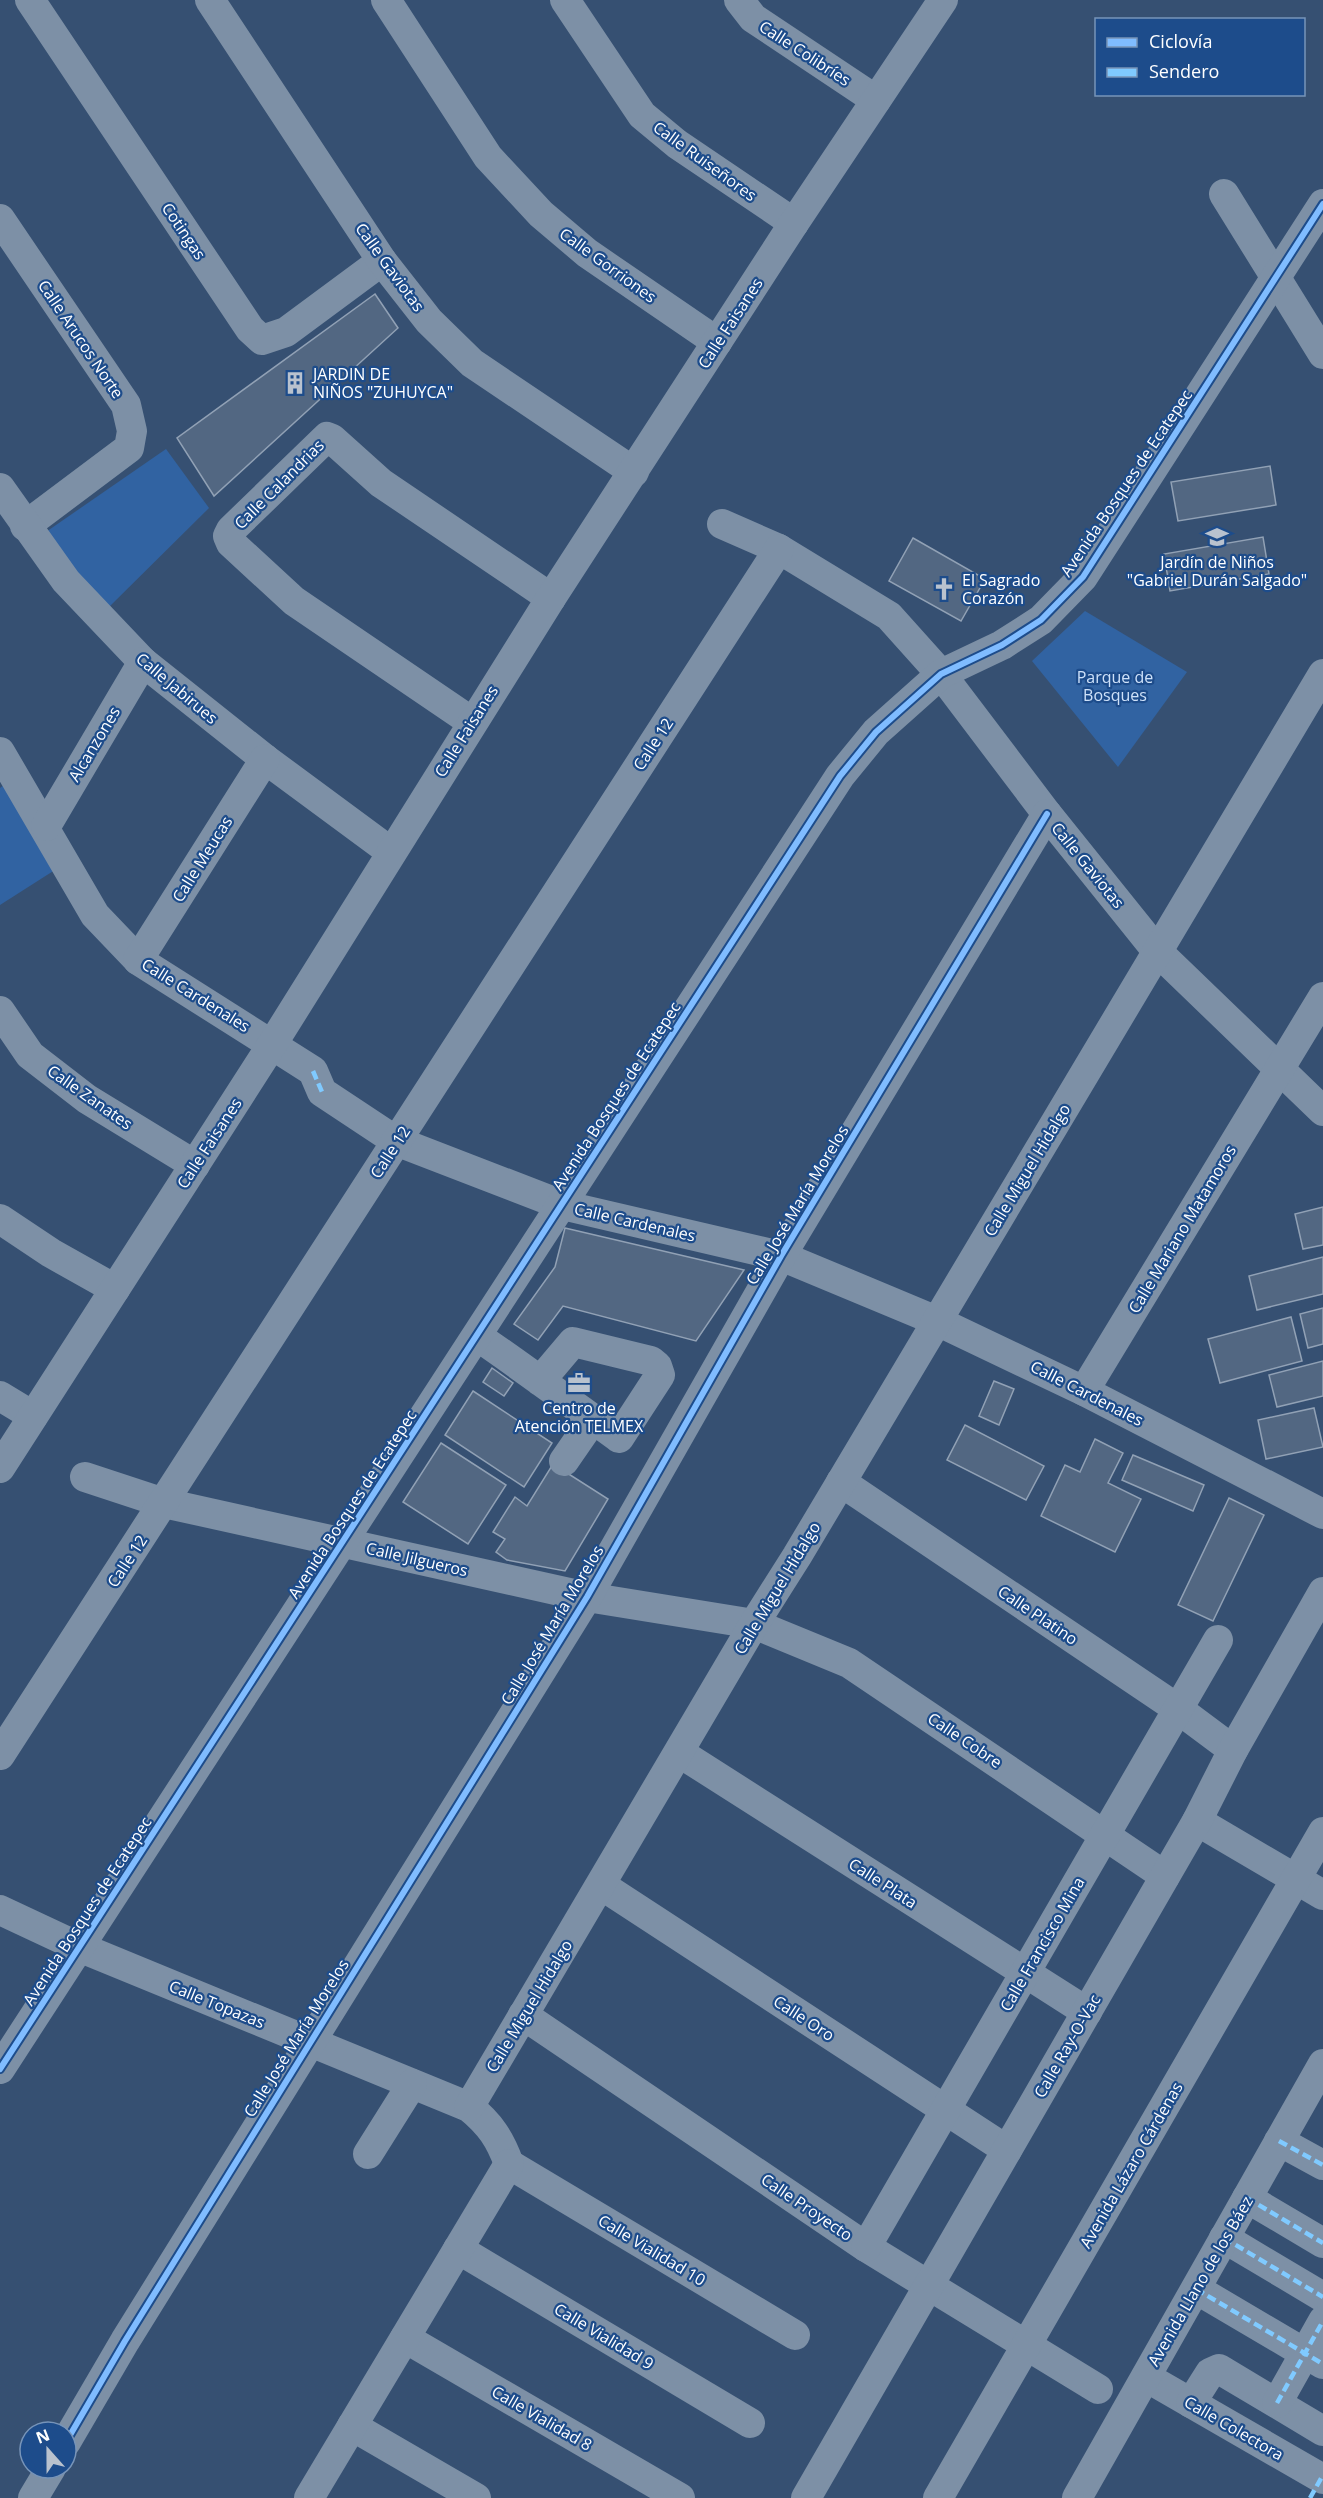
<svg xmlns="http://www.w3.org/2000/svg" width="1323" height="2498" font-family="'Open Sans',sans-serif">
	<style>
		.green { fill: #3163a2 }
		.building { fill: #526782; stroke: #91a1b5; stroke-width: 1.5 }
		.lines { fill: none; stroke-linecap: round; stroke-linejoin: round }
		.minor { stroke: #7d90a6; stroke-width: 30 }
		.quiet { stroke: #80caff; stroke-width: 4.5; stroke-dasharray: 9 4.5; stroke-linecap: butt }
		.cycleway-casing { stroke: #1d4c8b; stroke-width: 10 }
		.cycleway { stroke: #80bcff; stroke-width: 6 }
		.labels { text-anchor: middle; stroke-width: 4.5; stroke-linejoin: round; paint-order: stroke }
		.street-label { font-size: 16px; fill: #fff; stroke: #1d4c8b }
		.poi-label { font-size: 16px; fill: #fff; stroke: #1d4c8b; text-anchor: start }
		.park-label { font-size: 16px; fill: #cee1f9; stroke: #1d4c8b }
	</style>
	<rect width="100%" height="100%" fill="#365072"/>
	<g class="green">
		<polygon points="166,449 209,508 107,609 43,534"/>
		<polygon points="1085,611 1187,672 1118,767 1032,661"/>
		<polygon points="4,785 58,868 0,905 0,788"/>
	</g>
	<g class="building">
		<polygon points="375,294 398,328 214,496 177,438"/>
		<polygon points="1270,466 1276,505 1178,521 1171,482"/>
		<polygon points="1263,537 1269,574 1170,591 1164,554"/>
		<polygon points="913,538 985,579 961,621 889,581"/>
		<polygon points="1323,1207 1323,1245 1303,1249 1295,1214"/>
		<polygon points="565,1228 744,1270 696,1341 563,1306 538,1340 514,1324 555,1267"/>
		<polygon points="1323,1257 1323,1294 1257,1310 1249,1276"/>
		<polygon points="1323,1308 1323,1344 1308,1348 1300,1314"/>
		<polygon points="1291,1317 1302,1361 1220,1383 1208,1339"/>
		<polygon points="1323,1361 1323,1396 1277,1407 1269,1375"/>
		<polygon points="492,1368 513,1383 504,1396 483,1382"/>
		<polygon points="994,1381 1014,1389 999,1425 979,1416"/>
		<polygon points="473,1391 552,1443 524,1487 445,1435"/>
		<polygon points="1314,1408 1323,1447 1266,1459 1258,1420"/>
		<polygon points="965,1425 1044,1466 1026,1500 947,1460"/>
		<polygon points="1095,1439 1123,1453 1108,1483 1141,1499 1115,1552 1041,1516 1065,1465 1080,1472"/>
		<polygon points="441,1443 506,1485 468,1544 403,1502"/>
		<polygon points="1133,1455 1204,1485 1193,1511 1122,1480"/>
		<polygon points="553,1464 608,1499 565,1571 507,1560 496,1552 505,1539 493,1532 515,1497 527,1506"/>
		<polygon points="1229,1498 1264,1515 1213,1621 1178,1605"/>
	</g>
	<g class="lines">
		<g class="minor">
			<polyline points="30,0 250,329 262,340 286,332 382,261"/>
			<polyline points="210,0 382,261 429,321 472,363 634,472"/>
			<polyline points="386,0 488,157 541,214 587,253 717,342"/>
			<polyline points="565,0 642,115 677,144 794,223"/>
			<polyline points="739,0 753,18 876,100"/>
			<polyline points="1224,194 1323,354"/>
			<polyline points="0,219 126,405 132,431 129,448 25,526"/>
			<polyline points="0,488 66,581 143,662 265,759 391,852"/>
			<polyline points="722,524 779,549 889,616 941,674 1047,814 1157,951 1323,1111"/>
			<polyline points="472,722 294,601 231,543 228,536 231,530 327,437 332,439 381,483 551,598"/>
			<polyline points="0,752 95,915 138,960 313,1071 322,1092 396,1141 562,1205 781,1256 937,1321 1084,1391 1323,1514"/>
			<polyline points="46,826 143,662"/>
			<polyline points="138,960 265,759"/>
			<polyline points="0,1011 30,1055 87,1099 195,1165"/>
			<polyline points="0,1219 51,1253 115,1289"/>
			<path d="M477,1336C525,1369 572,1404 619,1438L660,1375L657,1366L651,1361L573,1342L540,1381"/>
			<polyline points="1084,1391 1323,997"/>
			<polyline points="0,1396 33,1416"/>
			<polyline points="564,1461 593,1419"/>
			<polyline points="0,1468 273,1043 551,598 794,223 943,0"/>
			<polyline points="85,1477 164,1503 587,1597 754,1624 849,1663 1165,1876"/>
			<polyline points="841,1482 1178,1709 1233,1750"/>
			<polyline points="680,1753 1087,2012"/>
			<polyline points="0,1755 779,549"/>
			<polyline points="1197,1821 1323,1895"/>
			<polyline points="601,1885 1007,2150"/>
			<path d="M0,1910L79,1947L469,2107C490,2124 500,2139 509,2164"/>
			<polyline points="523,2015 866,2247 1098,2389"/>
			<polyline points="0,2069 840,776 876,732 941,674 1002,645 1041,620 1083,577 1323,204"/>
			<polyline points="469,2107 754,1624 797,1556 1323,674"/>
			<polyline points="1279,2141 1323,2165"/>
			<polyline points="368,2154 412,2084"/>
			<polyline points="509,2164 795,2335"/>
			<polyline points="1247,2198 1323,2243"/>
			<polyline points="1224,2238 1323,2297"/>
			<polyline points="866,2247 1218,1640"/>
			<polyline points="458,2249 750,2423"/>
			<polyline points="1196,2289 1323,2364"/>
			<polyline points="405,2338 680,2498"/>
			<polyline points="1146,2377 1323,2479"/>
			<polyline points="1191,2403 1210,2373 1219,2369 1323,2431"/>
			<polyline points="1277,2403 1323,2321"/>
			<polyline points="352,2426 476,2498"/>
			<polyline points="66,2442 125,2341 587,1597 781,1256 1047,814"/>
			<polyline points="33,2498 51,2468"/>
			<polyline points="309,2498 509,2164"/>
			<polyline points="806,2498 1197,1821 1233,1750 1323,1592"/>
			<polyline points="938,2498 1323,1832"/>
			<polyline points="1077,2498 1323,2064"/>
		</g>
		<g class="quiet">
			<polyline points="313,1071 322,1092"/>
			<polyline points="1279,2141 1323,2165"/>
			<polyline points="1247,2198 1323,2243"/>
			<polyline points="1224,2238 1323,2297"/>
			<polyline points="1196,2289 1323,2364"/>
			<polyline points="1277,2403 1323,2321"/>
			<polyline points="1310,2498 1323,2475"/>
		</g>
		<g class="cycleway-casing">
			<g id="cycleway">
				<polyline points="0,2069 840,776 876,732 941,674 1002,645 1041,620 1083,577 1323,204"/>
				<polyline points="66,2442 125,2341 587,1597 781,1256 1047,814"/>
			</g>
		</g>
		<use href="#cycleway" class="cycleway"/>
	</g>
	<defs>
		<g id="building-bare" transform="scale(1.8)"><path d="M-4-6H4V6H1V3H-1V6H-4ZM-2.5-4.3h1.7v1.8h-1.7ZM.8-4.3h1.7v1.8H.8ZM-2.5-1h1.7V.8h-1.7ZM.8-1h1.7V.8H.8Z" fill="#b9c2ce" stroke="#1d4c8b" stroke-width="2.5" paint-order="stroke"/></g>
		<g id="school-bare" transform="scale(1.8)"><path d="M0-5L7-2L0 1L-7-2ZM-4 1L0 2.5L4 1V4Q0 6-4 4Z" fill="#b9c2ce" stroke="#1d4c8b" stroke-width="2.5" paint-order="stroke"/></g>
		<g id="church-bare" transform="scale(1.8)"><path d="M-1.2-6h2.4v3.5h3.3v2.4h-3.3V6h-2.4V-.1h-3.3v-2.4h3.3Z" fill="#b9c2ce" stroke="#1d4c8b" stroke-width="2.5" paint-order="stroke"/></g>
		<g id="office-bare" transform="scale(1.8)"><path d="M-6-3h4V-5.5h4V-3h4V5H-6ZM-1-4.5V-3h2v-1.5ZM-6 0V1H6V0Z" fill="#b9c2ce" stroke="#1d4c8b" stroke-width="2.5" paint-order="stroke"/></g>
	</defs>
	<g fill-rule="evenodd">
		<use href="#building-bare" x="295" y="383"/>
		<use href="#school-bare" x="1217" y="537"/>
		<use href="#church-bare" x="944" y="589"/>
		<use href="#office-bare" x="579" y="1383"/>
	</g>
	<g class="labels">
		<g class="street-label">
			<text transform="translate(805 53) rotate(33)" y="6">Calle Colibríes</text>
			<text transform="translate(705 161) rotate(36)" y="6">Calle Ruiseñores</text>
			<text transform="translate(184 231) rotate(56)" y="6">Cotingas</text>
			<text transform="translate(608 265) rotate(36)" y="6">Calle Gorriones</text>
			<text transform="translate(390 267) rotate(54)" y="6">Calle Gaviotas</text>
			<text transform="translate(730 323) rotate(-57)" y="6">Calle Faisanes</text>
			<text transform="translate(81 339) rotate(56)" y="6">Calle Arucos Norte</text>
			<text transform="translate(1126 483) rotate(-56)" y="6">Avenida Bosques de Ecatepec</text>
			<text transform="translate(279 484) rotate(-45)" y="6">Calle Calandrias</text>
			<text transform="translate(177 688) rotate(40)" y="6">Calle Jabirues</text>
			<text transform="translate(466 731) rotate(-58)" y="6">Calle Faisanes</text>
			<text transform="translate(94 744) rotate(-59)" y="6">Alcanzones</text>
			<text transform="translate(653 744) rotate(-57)" y="6">Calle 12</text>
			<text transform="translate(202 859) rotate(-58)" y="6">Calle Meucas</text>
			<text transform="translate(1088 865) rotate(51)" y="6">Calle Gaviotas</text>
			<text transform="translate(196 995) rotate(32)" y="6">Calle Cardenales</text>
			<text transform="translate(616 1096) rotate(-57)" y="6">Avenida Bosques de Ecatepec</text>
			<text transform="translate(90 1097) rotate(35)" y="6">Calle Zanates</text>
			<text transform="translate(209 1143) rotate(-57)" y="6">Calle Faisanes</text>
			<text transform="translate(390 1152) rotate(-57)" y="6">Calle 12</text>
			<text transform="translate(1027 1170) rotate(-59)" y="6">Calle Miguel Hidalgo</text>
			<text transform="translate(797 1205) rotate(-59)" y="6">Calle José María Morelos</text>
			<text transform="translate(635 1222) rotate(13)" y="6">Calle Cardenales</text>
			<text transform="translate(1182 1229) rotate(-59)" y="6">Calle Mariano Matamoros</text>
			<text transform="translate(1087 1393) rotate(27)" y="6">Calle Cardenales</text>
			<text transform="translate(352 1504) rotate(-57)" y="6">Avenida Bosques de Ecatepec</text>
			<text transform="translate(417 1559) rotate(13)" y="6">Calle Jilgueros</text>
			<text transform="translate(127 1561) rotate(-57)" y="6">Calle 12</text>
			<text transform="translate(777 1588) rotate(-59)" y="6">Calle Miguel Hidalgo</text>
			<text transform="translate(1038 1615) rotate(34)" y="6">Calle Platino</text>
			<text transform="translate(552 1625) rotate(-59)" y="6">Calle José María Morelos</text>
			<text transform="translate(965 1740) rotate(34)" y="6">Calle Cobre</text>
			<text transform="translate(883 1883) rotate(33)" y="6">Calle Plata</text>
			<text transform="translate(87 1911) rotate(-57)" y="6">Avenida Bosques de Ecatepec</text>
			<text transform="translate(1042 1944) rotate(-60)" y="6">Calle Francisco Mina</text>
			<text transform="translate(217 2004) rotate(22)" y="6">Calle Topazas</text>
			<text transform="translate(529 2006) rotate(-59)" y="6">Calle Miguel Hidalgo</text>
			<text transform="translate(804 2018) rotate(33)" y="6">Calle Oro</text>
			<text transform="translate(296 2038) rotate(-58)" y="6">Calle José María Morelos</text>
			<text transform="translate(1067 2046) rotate(-60)" y="6">Calle Ray-O-Vac</text>
			<text transform="translate(1131 2165) rotate(-60)" y="6">Avenida Lázaro Cárdenas</text>
			<text transform="translate(807 2207) rotate(34)" y="6">Calle Proyecto</text>
			<text transform="translate(652 2250) rotate(31)" y="6">Calle Vialidad 10</text>
			<text transform="translate(1200 2281) rotate(-60)" y="6">Avenida Llano de los Báez</text>
			<text transform="translate(604 2336) rotate(31)" y="6">Calle Vialidad 9</text>
			<text transform="translate(542 2418) rotate(30)" y="6">Calle Vialidad 8</text>
			<text transform="translate(1234 2428) rotate(30)" y="6">Calle Colectora</text>
		</g>
		<g class="poi-label">
			<text x="313" y="380">JARDIN DE<tspan x="313" dy="18">NIÑOS "ZUHUYCA"</tspan></text>
			<text x="1217" y="568" text-anchor="middle">Jardín de Niños<tspan x="1217" dy="18">"Gabriel Durán Salgado"</tspan></text>
			<text x="962" y="586">El Sagrado<tspan x="962" dy="18">Corazón</tspan></text>
			<text x="579" y="1414" text-anchor="middle">Centro de<tspan x="579" dy="18">Atención TELMEX</tspan></text>
		</g>
		<g class="park-label">
			<text x="1115" y="683">Parque de<tspan x="1115" dy="18">Bosques</tspan></text>
		</g>
	</g>
	<rect x="1095" y="18" width="210" height="78" fill="#1d4c8b" stroke="#7794b9" stroke-width="1.5"/>
	<rect x="1107" y="38" width="30" height="9" fill="#80bcff" stroke="#7794b9" stroke-width="1.5"/>
	<text x="1149" y="48" font-size="18" fill="#ffffff">Ciclovía</text>
	<rect x="1107" y="68" width="30" height="9" fill="#80caff" stroke="#7794b9" stroke-width="1.5"/>
	<text x="1149" y="78" font-size="18" fill="#ffffff">Sendero</text>
	<g transform="translate(48 2450) rotate(339)"><circle r="28" fill="#1d4c8b" stroke="#7794b9" stroke-width="1.5"/>
	<path d="M0-4.5L10 22L0 15L-10 22Z" fill="#b9c2ce"/>
	<text y="-9" font-size="16" font-weight="bold" text-anchor="middle" fill="#ffffff">N</text>
	</g>
</svg>
